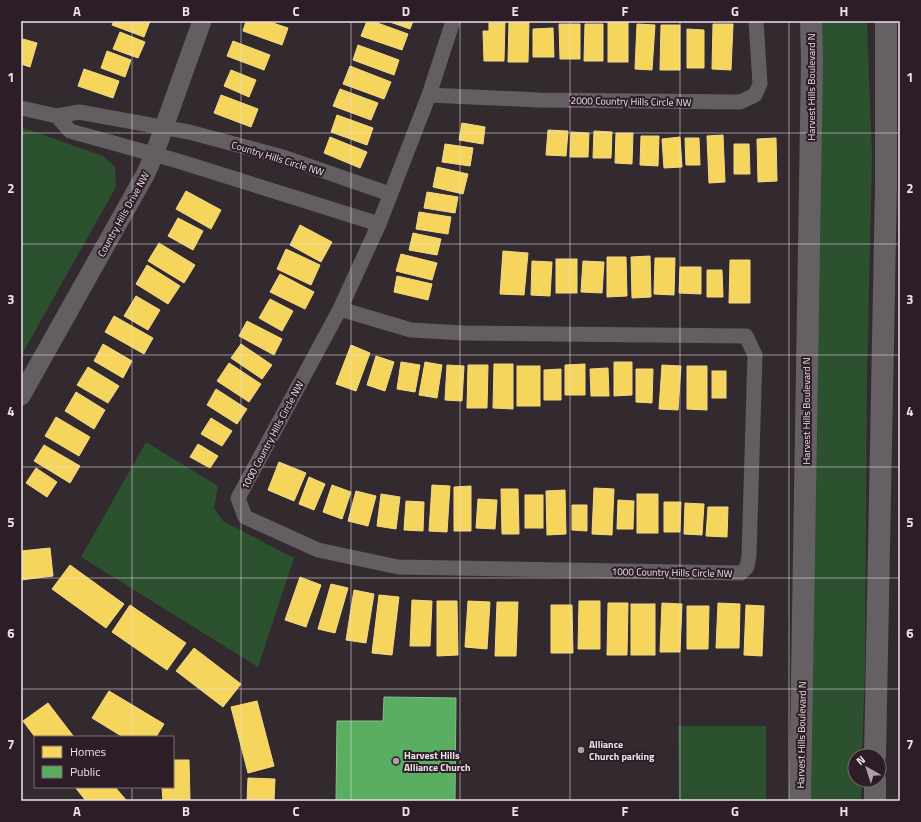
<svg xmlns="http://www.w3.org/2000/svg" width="921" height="822" font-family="'Titillium Web',sans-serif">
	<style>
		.green { fill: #2b512e }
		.homes { fill: #f6d55c; stroke: #f3d986 }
		.public { fill: #5aae61; stroke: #86be8a }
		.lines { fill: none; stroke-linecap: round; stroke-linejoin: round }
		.minor { stroke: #625e61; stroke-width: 15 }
		.tertiary { stroke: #625e61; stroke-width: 19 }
		.secondary { stroke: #656063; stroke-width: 22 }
		.grid { fill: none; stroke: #ede2e8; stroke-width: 1; stroke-opacity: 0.55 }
		.poi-dot { fill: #aca2a7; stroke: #2d1d26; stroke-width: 1.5 }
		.labels { text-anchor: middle; stroke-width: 4; stroke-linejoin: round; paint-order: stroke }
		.street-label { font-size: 10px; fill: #ede2e8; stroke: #2d1d26 }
		.poi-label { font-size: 10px; font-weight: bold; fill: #ede2e8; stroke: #2d1d26; text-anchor: start }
		.neatline { fill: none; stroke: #ede2e8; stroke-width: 1.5 }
		.grid-label { font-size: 13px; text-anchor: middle; font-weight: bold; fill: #ede2e8 }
	</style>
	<rect width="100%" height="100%" fill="#332a2f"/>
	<g class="green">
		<polygon points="819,21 867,21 872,156 867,380 865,668 862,756 855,756 855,780 862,780 861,801 811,801 811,566"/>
		<polygon points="21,127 103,156 115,167 116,187 21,356"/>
		<polygon points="146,442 218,486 214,508 223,521 294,558 258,667 81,557"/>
		<polygon points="678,726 766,726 766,801 679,801"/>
	</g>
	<g class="homes">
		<polygon points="114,21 150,21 144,37 112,25"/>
		<polygon points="246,21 267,21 288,28 282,45 243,31"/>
		<polygon points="367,21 372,21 408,34 402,50 361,36"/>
		<polygon points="387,21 413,21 410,29"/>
		<polygon points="489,21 505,21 504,61 484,61 483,31 489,31"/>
		<polygon points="509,21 529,21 528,62 508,62"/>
		<rect x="608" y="21" width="20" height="41"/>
		<polygon points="559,24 580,24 580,59 560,59"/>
		<polygon points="585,24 603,24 603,61 584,61"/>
		<polygon points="637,24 655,25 652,70 635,69"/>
		<polygon points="713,24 733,24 731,70 712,69"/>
		<polygon points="661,25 680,25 680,70 660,70"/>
		<polygon points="553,28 554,57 533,57 533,29"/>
		<polygon points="687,29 704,30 704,68 687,68"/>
		<polygon points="120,32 145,42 138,58 113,49"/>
		<polygon points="23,39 37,43 30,67 21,64 21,46"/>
		<polygon points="233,41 270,55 264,70 227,56"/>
		<polygon points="358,45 399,60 394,75 353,60"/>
		<polygon points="107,51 131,60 125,77 101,68"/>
		<polygon points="350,66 391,82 384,99 343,84"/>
		<polygon points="84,69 119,81 113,98 78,86"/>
		<polygon points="231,70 256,80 249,97 224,86"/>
		<polygon points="340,89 378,103 371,120 333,106"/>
		<polygon points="221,95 258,109 251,127 214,113"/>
		<polygon points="337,115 373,128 367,145 331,132"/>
		<polygon points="462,123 485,127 483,144 459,140"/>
		<polygon points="548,130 568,131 566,156 546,155"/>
		<polygon points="594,131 612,132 611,158 593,158"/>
		<polygon points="571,132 589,133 588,157 570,157"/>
		<polygon points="616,133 633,133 632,164 615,163"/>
		<polygon points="723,135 725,182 709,183 707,136"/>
		<polygon points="641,136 659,136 658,166 640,165"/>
		<polygon points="330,137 367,152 360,168 324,153"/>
		<polygon points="680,137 682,167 664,168 662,139"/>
		<polygon points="685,138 699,138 700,165 686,165"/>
		<polygon points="776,138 777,181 758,182 757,139"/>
		<polygon points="445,144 473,148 470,166 442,162"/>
		<polygon points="734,144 749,144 750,174 734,174"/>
		<polygon points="437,167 468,174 463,194 433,187"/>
		<polygon points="186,191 221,210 211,229 176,209"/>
		<polygon points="427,192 458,197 455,213 424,208"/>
		<polygon points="419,212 451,217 448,234 416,229"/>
		<polygon points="178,218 203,231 193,250 168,236"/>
		<polygon points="300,225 332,242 321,262 290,245"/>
		<polygon points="413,233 441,239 437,255 409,250"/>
		<polygon points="159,243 195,265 184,283 148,261"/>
		<polygon points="286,249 320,265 311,285 277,269"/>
		<polygon points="503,251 528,253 524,295 500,294"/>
		<polygon points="401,254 437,263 432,280 396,271"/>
		<polygon points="650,256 651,297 632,298 631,257"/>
		<polygon points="607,257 626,257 627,296 607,297"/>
		<polygon points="655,258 675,258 674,295 654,294"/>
		<rect x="556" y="259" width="21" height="34"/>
		<polygon points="730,260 750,260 750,303 729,303"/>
		<polygon points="532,261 552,262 550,296 531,295"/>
		<polygon points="583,261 604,262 602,293 581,292"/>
		<polygon points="147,265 180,286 168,304 136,284"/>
		<polygon points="680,267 701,267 701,294 679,293"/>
		<polygon points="707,270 722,270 723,297 707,297"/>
		<polygon points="280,274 314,292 305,309 270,292"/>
		<polygon points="397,276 432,284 428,300 394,292"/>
		<polygon points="136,296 160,310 148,330 124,316"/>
		<polygon points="270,299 293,311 282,331 259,318"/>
		<polygon points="114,316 153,338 144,354 105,332"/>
		<polygon points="247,321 282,339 274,355 239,336"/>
		<polygon points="103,344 132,361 123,378 94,361"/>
		<polygon points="241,344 272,365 262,379 231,358"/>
		<polygon points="351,345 370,353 356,391 336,384"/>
		<polygon points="376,356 394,362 385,391 367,385"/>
		<polygon points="401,362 420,365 415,392 397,389"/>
		<polygon points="425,362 442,365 437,398 419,395"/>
		<polygon points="614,362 632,362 632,395 614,396"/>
		<polygon points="229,363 261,384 249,402 217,381"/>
		<polygon points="494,364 513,364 513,409 493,408"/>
		<polygon points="585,364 585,395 565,395 565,365"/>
		<polygon points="447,365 464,366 462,401 445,400"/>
		<polygon points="468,365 488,365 487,408 467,408"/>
		<polygon points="662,365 681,366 678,410 659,409"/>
		<rect x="517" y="366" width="23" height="40"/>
		<polygon points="687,366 707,366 707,410 687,409"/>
		<polygon points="88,367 119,386 108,403 77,385"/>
		<polygon points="608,368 609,396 591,396 590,369"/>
		<polygon points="561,369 561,400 544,400 544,370"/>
		<polygon points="636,369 653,369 652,403 636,402"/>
		<rect x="712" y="371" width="14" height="27"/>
		<polygon points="216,389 247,409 237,424 207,405"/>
		<polygon points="76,392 105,410 94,429 65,411"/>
		<polygon points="56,417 90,437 79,456 45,436"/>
		<polygon points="211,418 232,431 222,446 201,434"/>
		<polygon points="198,444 218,456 210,468 190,457"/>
		<polygon points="44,445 80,466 70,483 34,461"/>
		<polygon points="279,462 306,473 294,501 268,490"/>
		<polygon points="36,468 57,482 47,497 26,483"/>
		<polygon points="309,477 325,484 314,510 299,504"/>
		<polygon points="332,485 351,492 342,519 323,512"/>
		<polygon points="432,485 450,486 447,532 429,531"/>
		<polygon points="471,486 471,531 454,531 454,487"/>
		<polygon points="594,488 614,489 612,535 592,534"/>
		<polygon points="501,489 518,489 519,534 502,534"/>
		<polygon points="565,490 566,534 547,535 546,491"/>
		<polygon points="356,491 376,496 368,526 348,521"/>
		<polygon points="381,494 400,497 396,529 377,526"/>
		<rect x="637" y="494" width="21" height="39"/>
		<rect x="525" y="495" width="18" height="33"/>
		<polygon points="478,499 497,500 495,529 476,528"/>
		<polygon points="618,500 634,501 633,529 617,529"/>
		<polygon points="406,501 424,502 423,531 404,530"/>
		<polygon points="664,502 681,502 680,532 664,532"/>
		<polygon points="685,503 704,504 702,535 684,534"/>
		<polygon points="572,505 587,505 587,531 572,530"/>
		<polygon points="708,507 728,507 727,537 706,536"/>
		<polygon points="50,548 53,576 21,580 21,551"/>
		<polygon points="70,565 124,604 106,628 52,589"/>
		<polygon points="300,577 321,585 306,627 285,620"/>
		<polygon points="331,584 348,588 335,633 318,629"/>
		<polygon points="354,590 374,594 366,643 346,640"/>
		<polygon points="379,595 399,597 392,655 372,653"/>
		<polygon points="412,600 432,601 430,646 410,646"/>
		<polygon points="437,601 457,601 458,655 437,656"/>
		<polygon points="468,601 490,602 487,649 465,647"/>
		<polygon points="579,601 600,601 600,649 578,649"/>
		<polygon points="497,602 518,602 516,656 495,656"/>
		<polygon points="608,603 628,603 627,655 607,655"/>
		<polygon points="662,603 682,604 680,652 660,652"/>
		<polygon points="718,603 740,604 739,648 716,648"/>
		<rect x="631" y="604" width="24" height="51"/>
		<polygon points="130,605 186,643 167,670 112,632"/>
		<polygon points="551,605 572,605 573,653 551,653"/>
		<polygon points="746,605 764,606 762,656 744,655"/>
		<polygon points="687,606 709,606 708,649 687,649"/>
		<polygon points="194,648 241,684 223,707 176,671"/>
		<polygon points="109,691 164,724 156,737 123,737 92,718"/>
		<polygon points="257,701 274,766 248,773 231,707"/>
		<polygon points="48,703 74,737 35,737 23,721"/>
		<polygon points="173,760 189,760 190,801 163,801 162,787 173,787"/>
		<polygon points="248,778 275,779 274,801 247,801"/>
		<polygon points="75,787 115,787 127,801 86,801"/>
	</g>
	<polygon class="public" points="384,697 456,698 455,801 336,801 337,721 383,721"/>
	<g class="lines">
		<g class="minor">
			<polyline points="429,95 539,100 740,102 755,95 760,84 756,21"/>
			<polyline points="21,108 57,116 79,112 189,132 283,157 390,194"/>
			<polyline points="57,116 70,131 178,161 379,224"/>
			<polyline points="340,309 411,330 464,333 746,336 755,355 749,556 747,567 741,573 398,567 318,550 245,517 238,498 340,309 379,224 429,95 453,21"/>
		</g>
		<polyline class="tertiary" points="21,396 145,175 154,155 202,21"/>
		<g class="secondary">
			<polyline points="875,756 886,186 886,21"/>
			<polyline points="800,801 812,61 811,21"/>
			<polyline points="875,801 875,780"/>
		</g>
	</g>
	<path class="grid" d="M132,21V737M241,21V801M351,21V801M460,21V801M570,21V801M680,21V801M789,21V801M21,133H900M21,244H900M21,355H900M21,467H900M21,578H900M21,689H900M132,787V801"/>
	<g class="poi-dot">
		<circle cx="581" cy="750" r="4"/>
		<circle cx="396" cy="761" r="4"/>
	</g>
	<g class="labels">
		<g class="street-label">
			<text transform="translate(811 87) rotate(-90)" y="4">Harvest Hills Boulevard N</text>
			<text transform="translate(631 101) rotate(1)" y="4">2000 Country Hills Circle NW</text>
			<text transform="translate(278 158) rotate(17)" y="4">Country Hills Circle NW</text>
			<text transform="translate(123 214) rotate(-61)" y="4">Country Hills Drive NW</text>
			<text transform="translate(806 411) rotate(-90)" y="4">Harvest Hills Boulevard N</text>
			<text transform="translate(272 435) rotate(-62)" y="4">1000 Country Hills Circle NW</text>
			<text transform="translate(672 572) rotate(1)" y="4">1000 Country Hills Circle NW</text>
			<text transform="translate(801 735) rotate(-89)" y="4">Harvest Hills Boulevard N</text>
		</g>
		<g class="poi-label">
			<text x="589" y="748">Alliance<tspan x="589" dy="12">Church parking</tspan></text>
			<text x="404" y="759">Harvest Hills<tspan x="404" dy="12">Alliance Church</tspan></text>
		</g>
	</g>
	<rect width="921" height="822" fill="none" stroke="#2d1d26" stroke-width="44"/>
	<rect x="34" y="736" width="140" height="52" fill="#2d1d26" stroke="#7a6c74"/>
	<rect x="42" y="746" width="20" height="12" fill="#f6d55c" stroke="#7a6c74"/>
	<text x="70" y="756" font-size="12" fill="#ede2e8">Homes</text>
	<rect x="42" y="766" width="20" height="12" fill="#5aae61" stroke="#7a6c74"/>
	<text x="70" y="776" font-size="12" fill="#ede2e8">Public</text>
	<g transform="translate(867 768) rotate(321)"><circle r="19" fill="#2d1d26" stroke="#7a6c74"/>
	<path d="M0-3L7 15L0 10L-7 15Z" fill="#aca2a7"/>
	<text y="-6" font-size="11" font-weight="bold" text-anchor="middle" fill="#ede2e8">N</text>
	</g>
	<rect x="22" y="22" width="877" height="778" class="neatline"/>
	<g class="grid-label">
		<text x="77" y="16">A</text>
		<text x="186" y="16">B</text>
		<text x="296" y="16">C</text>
		<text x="406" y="16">D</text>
		<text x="515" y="16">E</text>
		<text x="625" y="16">F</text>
		<text x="735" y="16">G</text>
		<text x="844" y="16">H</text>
		<text x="11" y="82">1</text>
		<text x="910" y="82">1</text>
		<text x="11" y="193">2</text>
		<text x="910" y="193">2</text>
		<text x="11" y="304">3</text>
		<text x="910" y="304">3</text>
		<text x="11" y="416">4</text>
		<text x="910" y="416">4</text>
		<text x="11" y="527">5</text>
		<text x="910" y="527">5</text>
		<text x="11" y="638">6</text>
		<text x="910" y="638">6</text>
		<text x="11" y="749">7</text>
		<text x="910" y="749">7</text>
		<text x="77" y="816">A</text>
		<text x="186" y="816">B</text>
		<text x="296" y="816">C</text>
		<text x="406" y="816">D</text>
		<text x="515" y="816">E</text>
		<text x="625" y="816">F</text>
		<text x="735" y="816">G</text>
		<text x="844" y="816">H</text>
	</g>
</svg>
